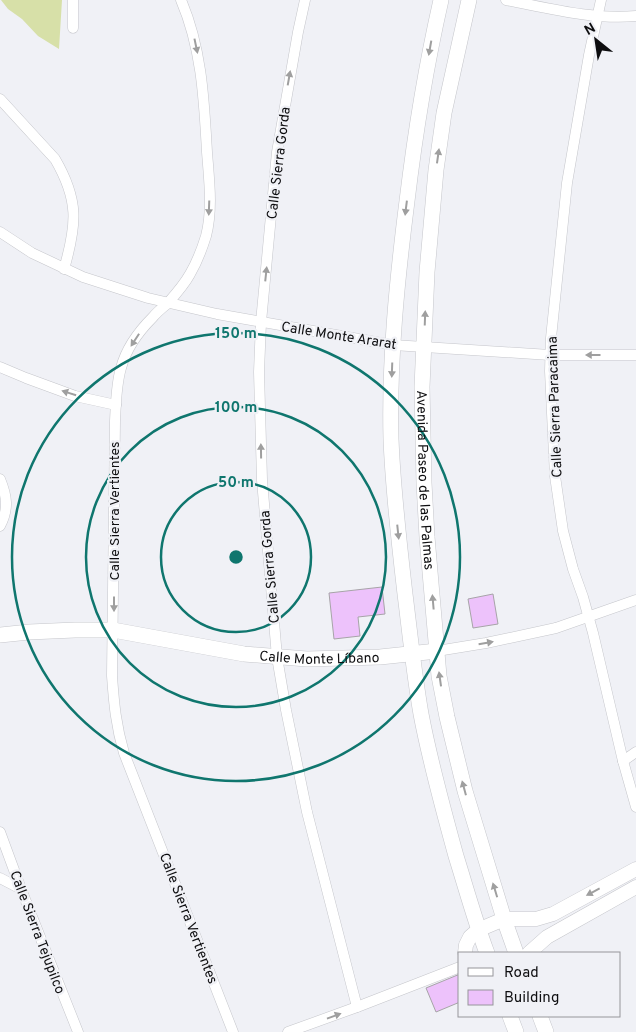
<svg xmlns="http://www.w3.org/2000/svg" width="636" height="1032" font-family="Overpass,sans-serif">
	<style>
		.green { fill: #d7e0a8 }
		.building { fill: #edc2fb; stroke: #a7a4a8 }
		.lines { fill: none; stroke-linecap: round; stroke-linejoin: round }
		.minor-casing { stroke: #c5c6cb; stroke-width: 11 }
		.tertiary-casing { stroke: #c5c6cb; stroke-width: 15 }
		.secondary-casing { stroke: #c5c6cb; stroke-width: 16 }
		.minor { stroke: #fff; stroke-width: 10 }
		.tertiary { stroke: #fff; stroke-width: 14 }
		.secondary { stroke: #fff; stroke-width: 15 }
		.oneway { fill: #9f9f9f }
		.ring { fill: none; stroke: #0f766e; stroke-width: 2.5 }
		.labels { text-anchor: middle; stroke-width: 4.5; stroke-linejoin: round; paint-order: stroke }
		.street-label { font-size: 14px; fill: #0e0e10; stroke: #f0f1f6 }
		.centre { fill: #0f766e; stroke: #f0f1f6; stroke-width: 2.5 }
		.ring-label { font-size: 15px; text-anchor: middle; font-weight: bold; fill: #0f766e; stroke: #f0f1f6; stroke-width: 4.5; stroke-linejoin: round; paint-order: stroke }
	</style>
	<rect width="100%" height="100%" fill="#f0f1f6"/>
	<polygon class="green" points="1,0 62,0 59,49 38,36 22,19 8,9"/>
	<g class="building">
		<polygon points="382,587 385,614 358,617 360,636 334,639 329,593"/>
		<polygon points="493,594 498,624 473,628 468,599"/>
		<polygon points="460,974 460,1002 436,1012 426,988"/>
	</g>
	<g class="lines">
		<g class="minor-casing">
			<g id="minor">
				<path d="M181,0C202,49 204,100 207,152C209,179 213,209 206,236C202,249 197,262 190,274C184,285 175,295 167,304C162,308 157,312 153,317C139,331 126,349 121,368C116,385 116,403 115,421L112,676C114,704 116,726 124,753L233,1032"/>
				<polyline points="305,0 298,32 277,152 261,322 259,372 262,480 277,657 286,710 307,812 357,1007"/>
				<path d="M506,0C548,8 593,20 636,16"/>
				<polyline points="601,0 589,55 567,183 551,338 550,371 555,476 563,531 573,569 583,597 593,633 623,761 636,807"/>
				<polyline points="73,28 73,0"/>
				<path d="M0,99L55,159C79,200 77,224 64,269"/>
				<polyline points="0,232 32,253 83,277 148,298 217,314 393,345 550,355 636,355"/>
				<polyline points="0,367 26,378 75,396 116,405"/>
				<path d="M0,479C7,496 9,509 0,526"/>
				<polyline points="437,651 486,643 556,628 636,600"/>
				<polyline points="623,761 636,752"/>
				<polyline points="0,832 21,889 78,1032"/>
				<polyline points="0,878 21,889"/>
				<polyline points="288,1032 357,1007 460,967"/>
			</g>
		</g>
		<g class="tertiary-casing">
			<g id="tertiary">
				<polyline points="465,953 466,945 470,937 478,930 504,919 536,919 553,914 636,869"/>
				<polyline points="529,953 547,937 636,887"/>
			</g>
		</g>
		<g class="secondary-casing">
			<g id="secondary">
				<path d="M441,0C426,66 415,134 407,201C397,280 389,360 391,439C393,491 399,542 405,594C410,634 414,674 421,714C430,762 443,809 456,856C466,888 475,921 487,953"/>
				<path id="s1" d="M469,0L444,113L436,170L427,272L422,387L424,483L427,537L439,676L447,717L465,791L504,919L516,953"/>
				<path id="s2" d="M0,635L29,632L75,630H113L244,654L307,659L380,657L437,651"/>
				<polyline points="510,1016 516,1032"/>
				<polyline points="540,1016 546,1032"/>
			</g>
		</g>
		<use href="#minor" class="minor"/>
		<use href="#tertiary" class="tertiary"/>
		<use href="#secondary" class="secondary"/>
	</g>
	<defs><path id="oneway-solid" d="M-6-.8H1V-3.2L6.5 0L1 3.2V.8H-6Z" transform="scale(1.25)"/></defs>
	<g class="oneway">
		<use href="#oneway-solid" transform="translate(196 46) rotate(78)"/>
		<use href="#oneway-solid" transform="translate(430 48) rotate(100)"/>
		<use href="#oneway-solid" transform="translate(289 78) rotate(-80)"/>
		<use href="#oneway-solid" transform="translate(438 156) rotate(-82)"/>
		<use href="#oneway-solid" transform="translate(209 208) rotate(92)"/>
		<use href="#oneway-solid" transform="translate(406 208) rotate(97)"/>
		<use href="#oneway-solid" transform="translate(266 274) rotate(-84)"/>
		<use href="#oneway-solid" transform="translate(425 318) rotate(-88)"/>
		<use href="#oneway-solid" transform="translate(135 340) rotate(123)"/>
		<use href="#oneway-solid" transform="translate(593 355) rotate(-180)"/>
		<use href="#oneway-solid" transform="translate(392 370) rotate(92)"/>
		<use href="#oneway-solid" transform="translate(69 393) rotate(-162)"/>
		<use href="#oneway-solid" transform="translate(261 451) rotate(-91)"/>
		<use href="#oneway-solid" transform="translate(398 532) rotate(84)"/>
		<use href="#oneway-solid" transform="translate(433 602) rotate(-95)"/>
		<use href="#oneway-solid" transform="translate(114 604) rotate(90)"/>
		<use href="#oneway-solid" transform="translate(486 643) rotate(-10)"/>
		<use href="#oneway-solid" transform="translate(440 679) rotate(-98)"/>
		<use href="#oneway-solid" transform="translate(464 788) rotate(-105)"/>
		<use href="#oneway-solid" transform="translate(495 890) rotate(-107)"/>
		<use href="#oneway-solid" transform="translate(593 892) rotate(152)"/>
		<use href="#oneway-solid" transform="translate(334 1016) rotate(-20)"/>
	</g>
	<g class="ring">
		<circle cx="236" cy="557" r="75"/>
		<circle cx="236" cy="557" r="150"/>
		<circle cx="236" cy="557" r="224"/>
	</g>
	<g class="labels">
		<g class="street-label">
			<text transform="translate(278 163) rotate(-83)" y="5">Calle Sierra Gorda</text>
			<text transform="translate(339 335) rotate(9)" y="5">Calle Monte Ararat</text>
			<text transform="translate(554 407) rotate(-92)" y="5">Calle Sierra Paracaima</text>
			<text dy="5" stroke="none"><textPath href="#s1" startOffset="484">Avenida Paseo de las Palmas</textPath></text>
			<text transform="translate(114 511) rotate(-90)" y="5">Calle Sierra Vertientes</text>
			<text transform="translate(269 567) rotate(-95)" y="5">Calle Sierra Gorda</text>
			<text dy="5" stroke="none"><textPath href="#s2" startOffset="322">Calle Monte Líbano</textPath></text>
			<text transform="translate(189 918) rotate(69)" y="5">Calle Sierra Vertientes</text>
			<text transform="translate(38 932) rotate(69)" y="5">Calle Sierra Tejupilco</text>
		</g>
	</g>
	<circle cx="236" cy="557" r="8" class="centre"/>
	<g class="ring-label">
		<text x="236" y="338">150 m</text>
		<text x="236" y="412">100 m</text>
		<text x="236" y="487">50 m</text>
	</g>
	<rect x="458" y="952" width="162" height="65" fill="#f0f1f6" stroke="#96969a"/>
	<rect x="468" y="968" width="25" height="8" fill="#ffffff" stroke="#96969a"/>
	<text x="504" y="977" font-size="15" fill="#0e0e10">Road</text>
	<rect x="468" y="990" width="25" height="15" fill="#edc2fb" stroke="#96969a"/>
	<text x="504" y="1002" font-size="15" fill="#0e0e10">Building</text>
	<g transform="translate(596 40) rotate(330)" stroke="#f0f1f6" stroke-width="4" paint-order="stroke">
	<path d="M0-4L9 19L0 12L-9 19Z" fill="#0e0e10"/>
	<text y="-8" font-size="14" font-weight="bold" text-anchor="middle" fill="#0e0e10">N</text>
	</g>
</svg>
